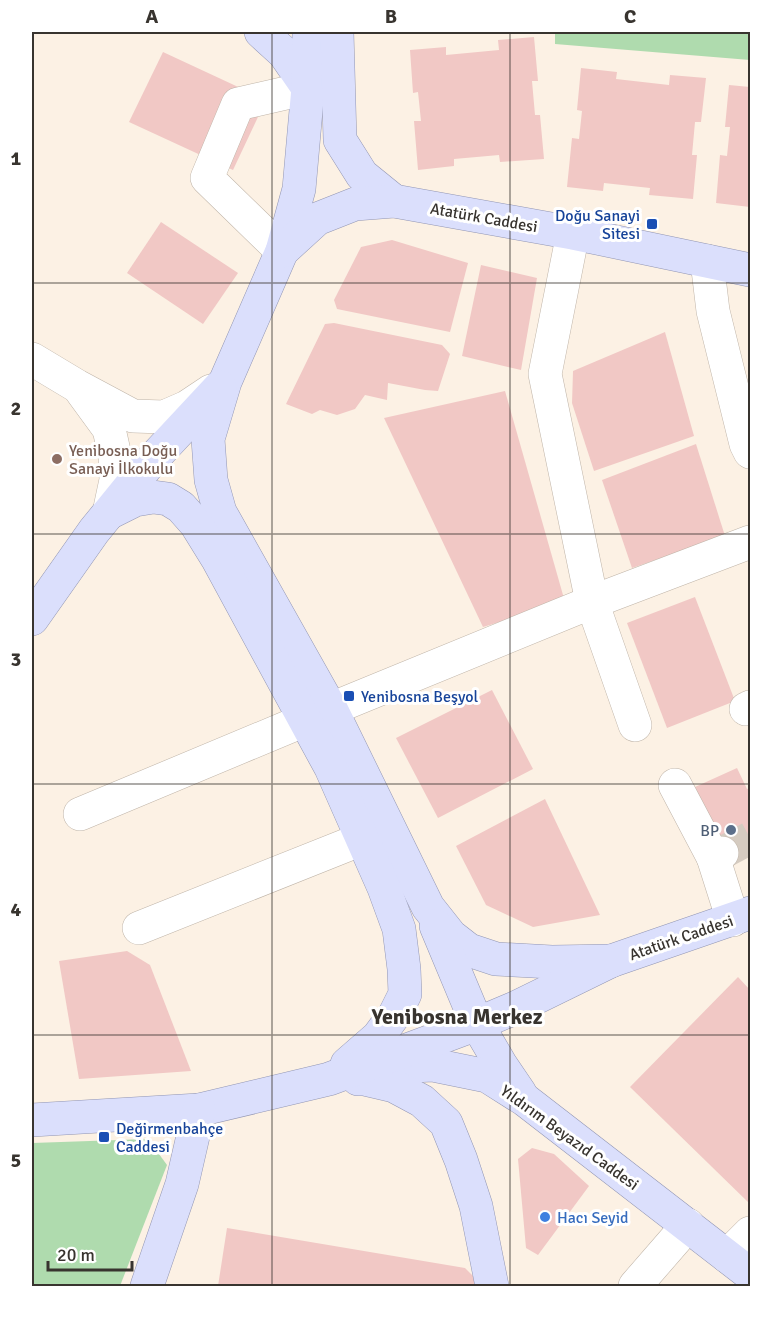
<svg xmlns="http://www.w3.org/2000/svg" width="782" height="1318" font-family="Signika,sans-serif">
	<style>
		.green { fill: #afdbae }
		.building { fill: #f1c8c5 }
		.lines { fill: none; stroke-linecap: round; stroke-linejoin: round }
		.minor-tunnel { stroke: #d5cbc0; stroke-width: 33; stroke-dasharray: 33 16; stroke-linecap: butt }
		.minor-casing { stroke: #bfb4a8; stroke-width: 34 }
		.major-casing { stroke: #9296b3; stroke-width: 34 }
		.minor { stroke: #fff; stroke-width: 33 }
		.major { stroke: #dbdffc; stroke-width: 33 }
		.grid { fill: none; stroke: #38342f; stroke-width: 1.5; stroke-opacity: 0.55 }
		.transit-dot { fill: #1a4fb4; stroke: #fff; stroke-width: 2 }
		.education-dot { fill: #8d6e63; stroke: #fff; stroke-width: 2 }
		.service-dot { fill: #5c6f8a; stroke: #fff; stroke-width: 2 }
		.shop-dot { fill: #3f7fe0; stroke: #fff; stroke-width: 2 }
		.labels { text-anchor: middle; stroke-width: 6; stroke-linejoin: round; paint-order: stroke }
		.transit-label { font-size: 16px; fill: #164399; stroke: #fff; text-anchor: start }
		.street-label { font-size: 16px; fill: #38342f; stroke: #fff }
		.education-label { font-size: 16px; fill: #785e54; stroke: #fff; text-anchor: start }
		.service-label { font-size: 16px; fill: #4e5e75; stroke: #fff; text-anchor: end }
		.shop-label { font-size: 16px; fill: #366cbe; stroke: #fff; text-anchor: start }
		.district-label { font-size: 22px; font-weight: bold; fill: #38342f; stroke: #fff }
		.neatline { fill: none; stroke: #38342f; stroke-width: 2 }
		.grid-label { font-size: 20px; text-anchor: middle; font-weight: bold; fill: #38342f }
	</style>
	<rect width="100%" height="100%" fill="#fcf1e4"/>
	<g class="green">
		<polygon points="555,32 750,32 750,60 555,44"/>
		<polygon points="148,1139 167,1165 120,1286 32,1286 32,1143"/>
	</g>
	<g class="building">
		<polygon points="534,37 538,81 532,81 535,115 540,115 544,159 500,162 499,155 454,159 454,166 418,170 414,121 421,121 418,92 413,93 410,50 446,47 446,55 499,50 498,40"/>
		<polygon points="163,52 266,100 233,170 129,122"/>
		<polygon points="581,68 617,72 616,79 669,85 670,75 706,78 701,122 695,122 692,155 697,155 693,199 649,195 650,188 604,183 603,191 567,187 572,138 579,139 582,111 577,110"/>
		<polygon points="729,85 750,87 750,207 716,203 720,155 727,156 730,127 725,127"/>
		<polygon points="161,222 238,273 203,324 127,273"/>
		<polygon points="392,240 468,263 450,332 337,309 334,300 361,247"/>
		<polygon points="481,265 537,278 521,370 462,356"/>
		<polygon points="334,323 442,345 450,354 438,391 425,390 388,383 387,400 365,395 355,409 337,415 320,410 312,414 286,404 325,324"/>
		<polygon points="665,332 694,436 594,471 572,403 573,371"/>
		<polygon points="505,391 565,602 483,627 384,418"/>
		<polygon points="696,444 725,536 632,568 602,480"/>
		<polygon points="695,597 735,701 667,728 627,623"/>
		<polygon points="492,690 533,769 438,818 396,738"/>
		<polygon points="737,768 747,789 750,788 750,856 728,866 695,787"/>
		<polygon points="545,799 600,915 533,927 486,905 456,846"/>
		<polygon points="127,951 150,965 191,1071 79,1079 59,961"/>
		<polygon points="738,977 750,990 750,1204 630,1087"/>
		<polygon points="532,1148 554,1154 589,1186 538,1255 526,1248 518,1159"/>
		<polygon points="227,1228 465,1268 475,1278 476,1286 218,1286"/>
	</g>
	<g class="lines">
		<polyline class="minor-tunnel" points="722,853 750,838"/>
		<g class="minor-casing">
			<g id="minor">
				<polyline points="573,233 545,374 592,602 635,725"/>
				<polyline points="282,251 207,178 238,104 308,88"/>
				<polyline points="707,261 713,311 746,444 750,452"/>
				<polyline points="32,359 77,386 133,416 164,417 187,407 211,391"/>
				<polyline points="82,392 109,429 115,456 116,480 109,513"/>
				<polyline points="331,709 592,602 750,542"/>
				<polyline points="746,709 750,707"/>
				<polyline points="675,785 713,857"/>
				<polyline points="80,814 305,720"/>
				<polyline points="722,853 713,857 733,920"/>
				<polyline points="139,928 362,839"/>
				<polyline points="727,1256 750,1233"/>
				<polyline points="635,1286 688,1225"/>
			</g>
		</g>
		<g class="major-casing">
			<g id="major">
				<polyline points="261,32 284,53 308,88"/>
				<polyline points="309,32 308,88 299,189 282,251 225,382 208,439 211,480 220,512 331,709 428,907 451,936 469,950 496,959 552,962 611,961"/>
				<polyline points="337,32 340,140 362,175 394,201"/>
				<polyline points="282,251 317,219 355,204 394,201 573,233 750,270"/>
				<polyline points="109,513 135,500 153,497 168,499 181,507 196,524 217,558 331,768 384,888 399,929 404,969 405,994 395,1014 378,1037 347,1064"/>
				<polyline points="32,619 94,531 151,461 220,387"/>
				<polyline points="436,926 477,1024 501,1065 520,1093"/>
				<polyline points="390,1067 433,1065 487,1076 525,1100 750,1274"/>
				<polyline points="358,1079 364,1079 394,1086 422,1101 446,1123 461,1160 476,1206 492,1286"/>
				<polyline points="32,1120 199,1110 329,1079 477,1024 515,1008 611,961 750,913"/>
				<polyline points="147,1286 182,1184 199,1110"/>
			</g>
		</g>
		<use href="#minor" class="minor"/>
		<use href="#major" class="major"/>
	</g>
	<path class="grid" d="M272,32V1286M510,32V1286M32,283H750M32,534H750M32,784H750M32,1035H750"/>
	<g class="transit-dot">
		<rect x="646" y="218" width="12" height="12" rx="3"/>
		<rect x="343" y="690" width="12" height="12" rx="3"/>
		<rect x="98" y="1131" width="12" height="12" rx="3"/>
	</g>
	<circle class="education-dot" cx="57" cy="459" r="6"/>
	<circle class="service-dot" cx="731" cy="830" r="6"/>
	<circle class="shop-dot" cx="545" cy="1217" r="6"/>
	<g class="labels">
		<g class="transit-label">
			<text x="640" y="221" text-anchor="end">Doğu Sanayi<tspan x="640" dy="18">Sitesi</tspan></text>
			<text x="361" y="702">Yenibosna Beşyol</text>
			<text x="116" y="1134">Değirmenbahçe<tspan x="116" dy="18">Caddesi</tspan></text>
		</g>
		<g class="street-label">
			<text transform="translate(484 217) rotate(10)" y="6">Atatürk Caddesi</text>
			<text transform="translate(681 937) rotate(-19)" y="6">Atatürk Caddesi</text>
			<text transform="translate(570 1137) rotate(36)" y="6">Yıldırım Beyazıd Caddesi</text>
		</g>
		<g class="education-label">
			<text x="69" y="456">Yenibosna Doğu<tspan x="69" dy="18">Sanayi İlkokulu</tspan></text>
		</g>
		<g class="service-label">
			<text x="719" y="836">BP</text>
		</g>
		<g class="shop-label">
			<text x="557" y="1223">Hacı Seyid</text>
		</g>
		<g class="district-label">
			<text x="457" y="1024">Yenibosna Merkez</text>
		</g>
	</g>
	<rect width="782" height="1318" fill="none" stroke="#ffffff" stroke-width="66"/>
	<path d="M48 1261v9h84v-9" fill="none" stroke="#38342f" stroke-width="3"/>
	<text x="57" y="1261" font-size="18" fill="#38342f" stroke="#ffffff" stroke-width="4.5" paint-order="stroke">20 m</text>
	<rect x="33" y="33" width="716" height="1252" class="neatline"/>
	<g class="grid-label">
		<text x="152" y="23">A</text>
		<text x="391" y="23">B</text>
		<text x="630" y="23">C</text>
		<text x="16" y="165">1</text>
		<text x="16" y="415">2</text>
		<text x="16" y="666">3</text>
		<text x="16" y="916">4</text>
		<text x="16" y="1167">5</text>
	</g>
</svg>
